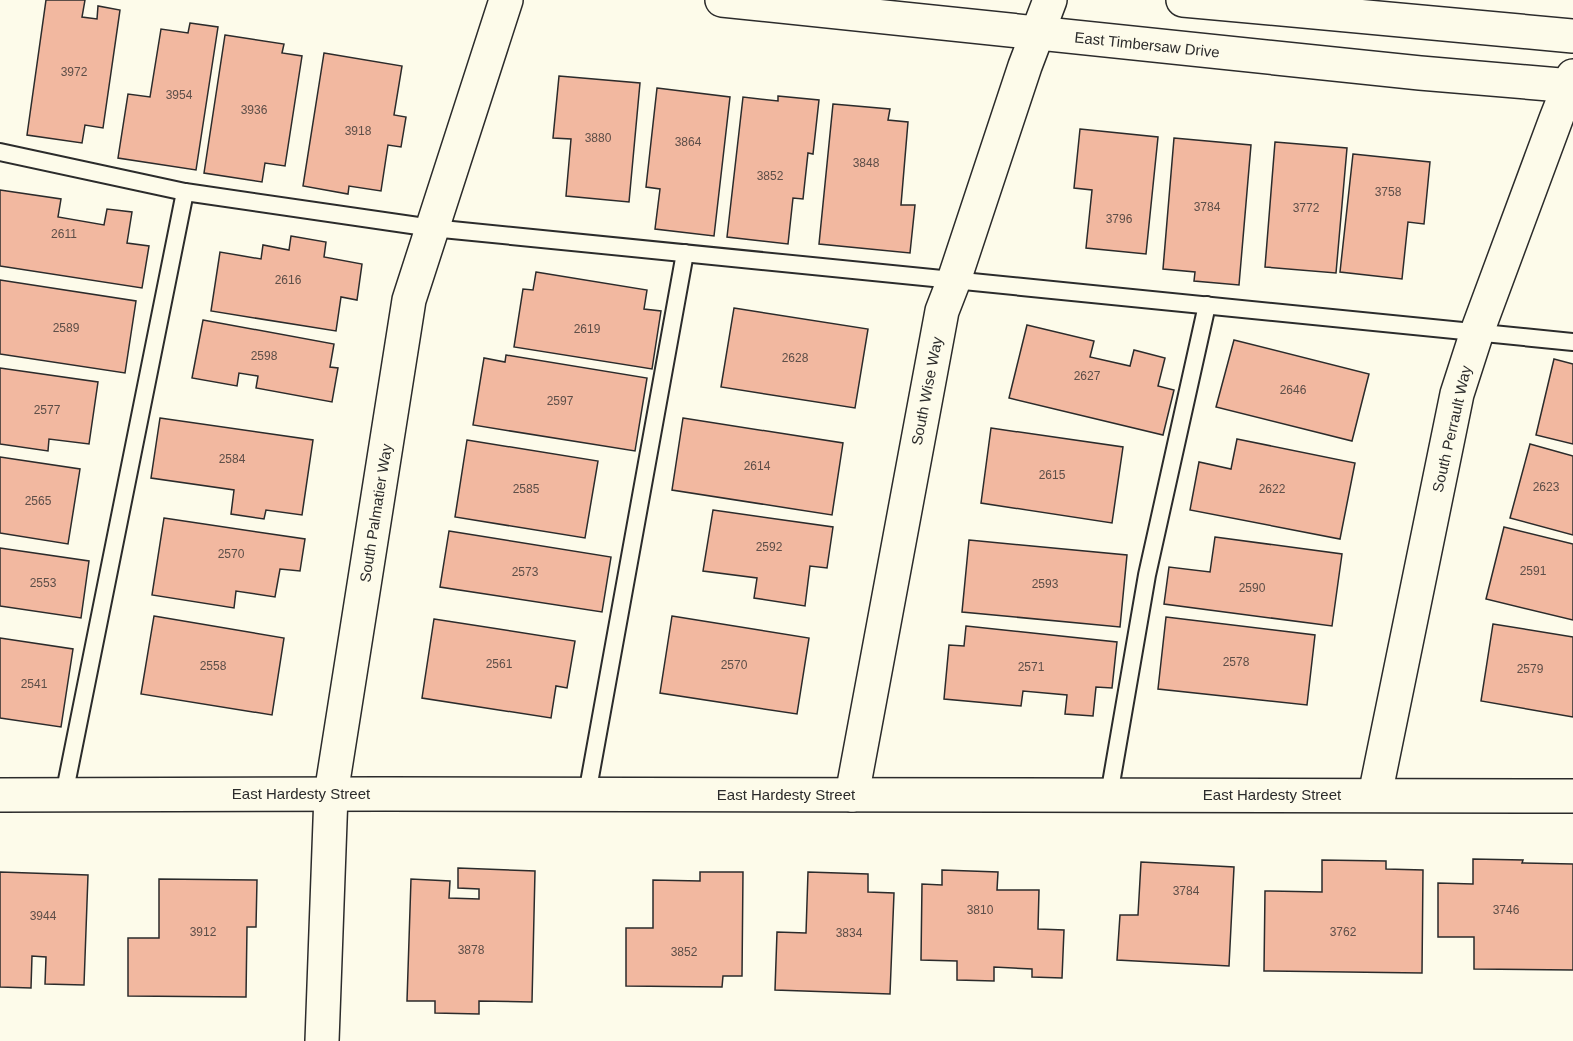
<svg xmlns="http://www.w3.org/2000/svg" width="1573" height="1041" font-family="Arial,sans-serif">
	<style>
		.building { fill: #f2b8a0; stroke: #2b2b2b; stroke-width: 1.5 }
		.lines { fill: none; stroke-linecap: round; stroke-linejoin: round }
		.lane-casing { stroke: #2b2b2b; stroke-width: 20 }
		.street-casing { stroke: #2b2b2b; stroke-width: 36 }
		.lane { stroke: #fdfbea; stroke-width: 16 }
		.street { stroke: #fdfbea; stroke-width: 33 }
		.labels { text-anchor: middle; stroke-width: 4.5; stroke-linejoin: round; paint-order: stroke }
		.number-label { font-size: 12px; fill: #5d4e48 }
		.street-label { font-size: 15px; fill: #2b2b2b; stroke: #fdfbea }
	</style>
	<rect width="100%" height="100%" fill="#fdfbea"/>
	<g class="building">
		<polygon points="46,0 85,0 82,17 97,19 98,6 120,10 103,128 85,125 82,143 27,135"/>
		<polygon points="190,23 218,27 196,170 118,158 128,94 150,97 161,29 188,33"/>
		<polygon points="225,35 284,44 282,53 302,56 285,166 265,163 262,182 204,173"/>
		<polygon points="324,53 402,66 394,115 406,117 401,147 388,145 381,191 349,186 348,194 303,186"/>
		<polygon points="559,76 640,83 629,202 566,196 571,139 553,138"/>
		<polygon points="657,88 730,97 714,236 655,229 660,189 646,187"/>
		<polygon points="778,96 819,100 813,154 808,153 803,199 793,198 788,244 727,237 743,97 778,101"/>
		<polygon points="833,104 890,109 888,120 908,122 901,205 915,205 910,253 819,244"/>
		<polygon points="1080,129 1158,137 1146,254 1086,248 1092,190 1074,188"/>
		<polygon points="1174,138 1251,145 1239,285 1194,281 1195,272 1163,269"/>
		<polygon points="1275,142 1347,148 1336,273 1265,267"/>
		<polygon points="1353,154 1430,162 1424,224 1408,222 1402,279 1340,272"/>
		<polygon points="0,190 61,199 58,217 104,225 107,209 132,212 127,243 149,246 142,288 0,266"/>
		<polygon points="291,236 326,242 324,257 362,264 357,300 341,297 336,331 211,311 220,252 261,259 263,245 289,250"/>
		<polygon points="536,272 647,290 644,309 661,311 652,369 514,347 523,289 533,290"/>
		<polygon points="0,280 136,301 125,373 0,354"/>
		<polygon points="734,308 868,329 855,408 721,387"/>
		<polygon points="203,320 334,344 330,367 338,368 332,402 256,388 258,376 239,373 237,386 192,378"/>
		<polygon points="1027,325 1094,341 1090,357 1130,366 1134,350 1165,358 1158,386 1174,390 1163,435 1009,398"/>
		<polygon points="1234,340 1369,374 1352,441 1216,407"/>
		<polygon points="506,355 647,378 635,451 473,425 484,358 505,362"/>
		<polygon points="1554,359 1573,364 1573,444 1536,435"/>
		<polygon points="0,368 98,382 89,444 49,439 48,451 0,444"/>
		<polygon points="160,418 313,440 302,515 266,510 264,519 231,514 234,490 151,478"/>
		<polygon points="683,418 843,443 832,515 672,490"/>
		<polygon points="991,428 1123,447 1112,523 981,503"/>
		<polygon points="1237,439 1355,463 1340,539 1190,510 1199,462 1231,469"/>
		<polygon points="467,440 598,461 585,538 455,517"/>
		<polygon points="1530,444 1573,456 1573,535 1510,518"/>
		<polygon points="0,457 80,469 68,544 0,533"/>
		<polygon points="713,510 833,527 827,568 810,566 805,606 754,598 757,578 703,571"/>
		<polygon points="164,518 305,539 300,571 280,569 275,597 236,591 234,608 152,595"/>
		<polygon points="1504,527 1573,544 1573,620 1486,599"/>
		<polygon points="449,531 611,557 602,612 440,587"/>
		<polygon points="1215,537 1342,554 1332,626 1164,604 1169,567 1210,572"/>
		<polygon points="969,540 1127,555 1120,627 962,612"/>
		<polygon points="0,548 89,561 81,618 0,606"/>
		<polygon points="154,616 284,638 272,715 141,694"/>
		<polygon points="672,616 809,638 797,714 660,693"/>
		<polygon points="1166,617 1315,635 1307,705 1158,689"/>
		<polygon points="434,619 575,641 567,688 556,686 551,718 422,698"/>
		<polygon points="1493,624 1573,637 1573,717 1481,701"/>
		<polygon points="966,626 1117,642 1112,688 1096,687 1093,716 1065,714 1067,695 1023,691 1021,706 944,699 949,645 964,646"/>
		<polygon points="0,638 73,649 61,727 0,718"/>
		<polygon points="1473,859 1523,860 1522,863 1573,864 1573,970 1474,969 1474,937 1438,937 1438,883 1473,884"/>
		<polygon points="1322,860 1386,861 1386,869 1423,870 1422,973 1264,971 1265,891 1322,892"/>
		<polygon points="1141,862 1234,867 1229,966 1117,960 1120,915 1138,915"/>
		<polygon points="458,868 535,871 532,1002 479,1001 479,1014 435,1013 435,1001 407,1001 411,879 450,881 449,898 479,899 479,889 458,888"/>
		<polygon points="942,870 998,872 997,890 1039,890 1038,929 1064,930 1062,978 1032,977 1032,969 994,967 994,981 957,980 957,961 921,960 922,884 942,885"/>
		<polygon points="0,872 88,875 84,985 45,984 46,957 32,956 31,988 0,987"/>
		<polygon points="700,872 743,872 742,976 723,976 722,987 626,986 626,928 653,928 653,880 700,881"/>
		<polygon points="808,872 868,874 868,892 894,893 890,994 775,990 777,932 806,933"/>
		<polygon points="159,879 257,880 256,927 247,927 246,997 128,996 128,938 159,938"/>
	</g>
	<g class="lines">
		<g class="lane-casing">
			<g id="lane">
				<polyline points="0,152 185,192 432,228 1573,342"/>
				<polyline points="587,794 685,253"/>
				<polyline points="64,795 185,192"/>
				<polyline points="1109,795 1147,575 1207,305"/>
			</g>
		</g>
		<g class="street-casing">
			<g id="street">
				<polyline points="722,0 1420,73 1573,86"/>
				<polyline points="1183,0 1573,36"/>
				<polyline points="0,795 385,794 1573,796"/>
				<polyline points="852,795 942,311 954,280 1025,66 1050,0"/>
				<polyline points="1375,795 1457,394 1477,332 1556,119 1573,76"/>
				<polyline points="322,1041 331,794 409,300 506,0"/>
			</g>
		</g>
		<use href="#lane" class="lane"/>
		<use href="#street" class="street"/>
	</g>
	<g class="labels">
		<g class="number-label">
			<text x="74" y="76">3972</text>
			<text x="179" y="99">3954</text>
			<text x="254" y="114">3936</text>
			<text x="358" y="135">3918</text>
			<text x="598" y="142">3880</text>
			<text x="688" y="146">3864</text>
			<text x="866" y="167">3848</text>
			<text x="770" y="180">3852</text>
			<text x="1388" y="196">3758</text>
			<text x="1207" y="211">3784</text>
			<text x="1306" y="212">3772</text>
			<text x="1119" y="223">3796</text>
			<text x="64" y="238">2611</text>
			<text x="288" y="284">2616</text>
			<text x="66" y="332">2589</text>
			<text x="587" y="333">2619</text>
			<text x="264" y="360">2598</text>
			<text x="795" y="362">2628</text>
			<text x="1087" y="380">2627</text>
			<text x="1293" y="394">2646</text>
			<text x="560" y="405">2597</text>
			<text x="47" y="414">2577</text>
			<text x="232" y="463">2584</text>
			<text x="757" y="470">2614</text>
			<text x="1052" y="479">2615</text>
			<text x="1546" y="491">2623</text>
			<text x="526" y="493">2585</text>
			<text x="1272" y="493">2622</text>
			<text x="38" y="505">2565</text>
			<text x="769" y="551">2592</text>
			<text x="231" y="558">2570</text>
			<text x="1533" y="575">2591</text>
			<text x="525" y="576">2573</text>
			<text x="43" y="587">2553</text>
			<text x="1045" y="588">2593</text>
			<text x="1252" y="592">2590</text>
			<text x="1236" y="666">2578</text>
			<text x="499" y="668">2561</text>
			<text x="734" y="669">2570</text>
			<text x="213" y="670">2558</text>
			<text x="1031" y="671">2571</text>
			<text x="1530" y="673">2579</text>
			<text x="34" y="688">2541</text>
			<text x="1186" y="895">3784</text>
			<text x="980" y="914">3810</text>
			<text x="1506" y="914">3746</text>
			<text x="43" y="920">3944</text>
			<text x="203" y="936">3912</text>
			<text x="1343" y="936">3762</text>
			<text x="849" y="937">3834</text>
			<text x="471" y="954">3878</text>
			<text x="684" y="956">3852</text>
		</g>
		<g class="street-label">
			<text transform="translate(1147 45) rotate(6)" y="5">East Timbersaw Drive</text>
			<text transform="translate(927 391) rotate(-79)" y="5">South Wise Way</text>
			<text transform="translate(1452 429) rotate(-77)" y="5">South Perrault Way</text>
			<text transform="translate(376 513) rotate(-81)" y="5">South Palmatier Way</text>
			<text x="301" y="799">East Hardesty Street</text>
			<text x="786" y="800">East Hardesty Street</text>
			<text x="1272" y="800">East Hardesty Street</text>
		</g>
	</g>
</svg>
